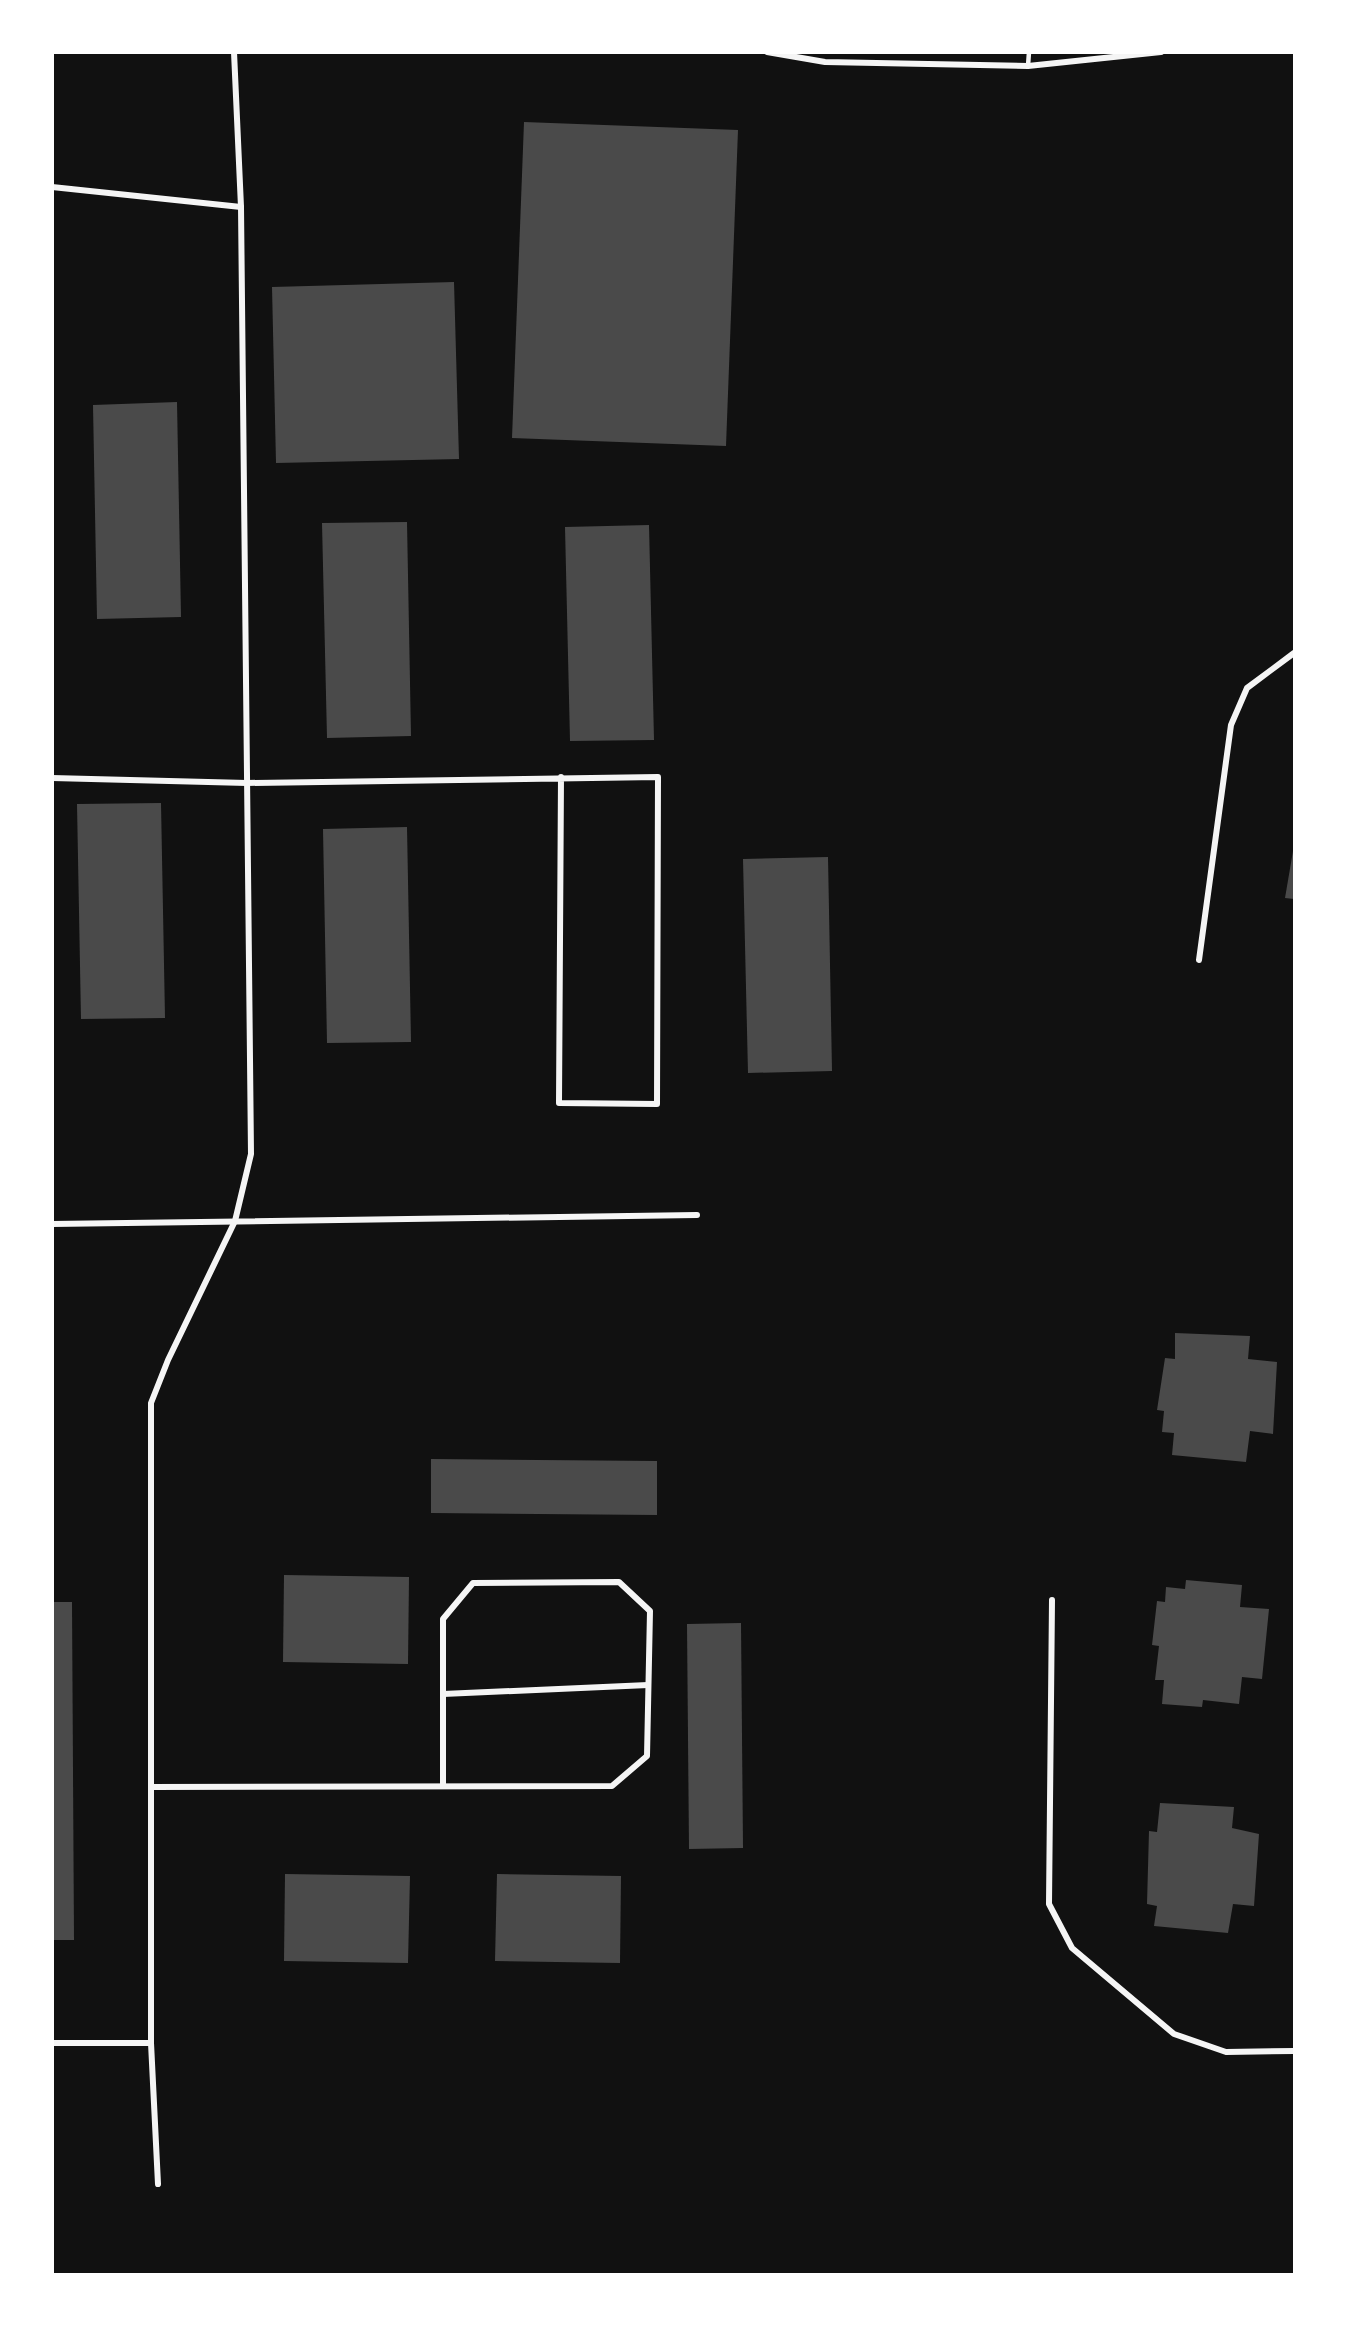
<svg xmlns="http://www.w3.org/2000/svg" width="1347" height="2327" font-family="Ubuntu,sans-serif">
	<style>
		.building { fill: #4a4a4a }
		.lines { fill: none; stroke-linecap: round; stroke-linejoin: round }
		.service { stroke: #f5f5f5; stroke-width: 4.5 }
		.minor { stroke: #f5f5f5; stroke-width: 6 }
	</style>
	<rect width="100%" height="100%" fill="#111"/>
	<g class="building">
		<polygon points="524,122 738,130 726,446 512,438"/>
		<polygon points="454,282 459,459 276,463 272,287"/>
		<polygon points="177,402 181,617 97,619 93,405"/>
		<polygon points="407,522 411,736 327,738 322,523"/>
		<polygon points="649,525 654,740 570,741 565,527"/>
		<polygon points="161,803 165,1018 81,1019 77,804"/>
		<polygon points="407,827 411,1042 327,1043 323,829"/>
		<polygon points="1293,851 1294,851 1294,899 1285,898"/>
		<polygon points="828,857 832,1071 748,1073 743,859"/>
		<polygon points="1175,1333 1250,1336 1248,1359 1277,1362 1273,1434 1250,1431 1246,1462 1172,1455 1174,1433 1162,1432 1164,1411 1157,1410 1165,1358 1175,1359"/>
		<polygon points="431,1459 657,1461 657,1515 431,1513"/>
		<polygon points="284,1575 409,1577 408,1664 283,1662"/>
		<polygon points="1186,1580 1242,1585 1240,1607 1269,1609 1262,1679 1242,1677 1239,1704 1203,1700 1202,1707 1162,1704 1164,1680 1155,1680 1159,1646 1152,1645 1157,1601 1165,1602 1166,1587 1185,1589"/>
		<polygon points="52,1602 72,1602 74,1940 52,1940"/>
		<polygon points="741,1623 743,1848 689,1849 687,1624"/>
		<polygon points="1160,1803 1234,1807 1232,1828 1259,1834 1254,1906 1233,1904 1228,1933 1154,1926 1157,1906 1147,1904 1149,1831 1157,1832"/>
		<polygon points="285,1874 410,1876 408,1963 284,1961"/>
		<polygon points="497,1874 621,1876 620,1963 495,1961"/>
	</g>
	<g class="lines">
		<polyline class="service" points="1028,66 1029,52"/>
		<g class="minor">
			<polyline points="767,52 825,62 1028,66 1161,52"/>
			<polyline points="52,187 241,207"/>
			<polyline points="52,778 247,783 658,777 657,1104 559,1103 561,777"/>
			<polyline points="1199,960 1231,725 1247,688 1294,653"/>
			<polyline points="52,1224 697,1215"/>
			<polyline points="1052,1600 1049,1904 1072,1948 1174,2034 1226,2052 1294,2051"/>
			<polyline points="443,1694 648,1685"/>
			<polyline points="151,1787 612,1786 647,1756 650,1611 619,1582 473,1583 443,1619 443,1786"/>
			<polyline points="52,2043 151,2043"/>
			<polyline points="158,2184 151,2043 151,1403 168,1360 235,1221 251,1154 241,207 234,52"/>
		</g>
	</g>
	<rect width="1347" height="2327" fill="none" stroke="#ffffff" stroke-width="108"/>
</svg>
